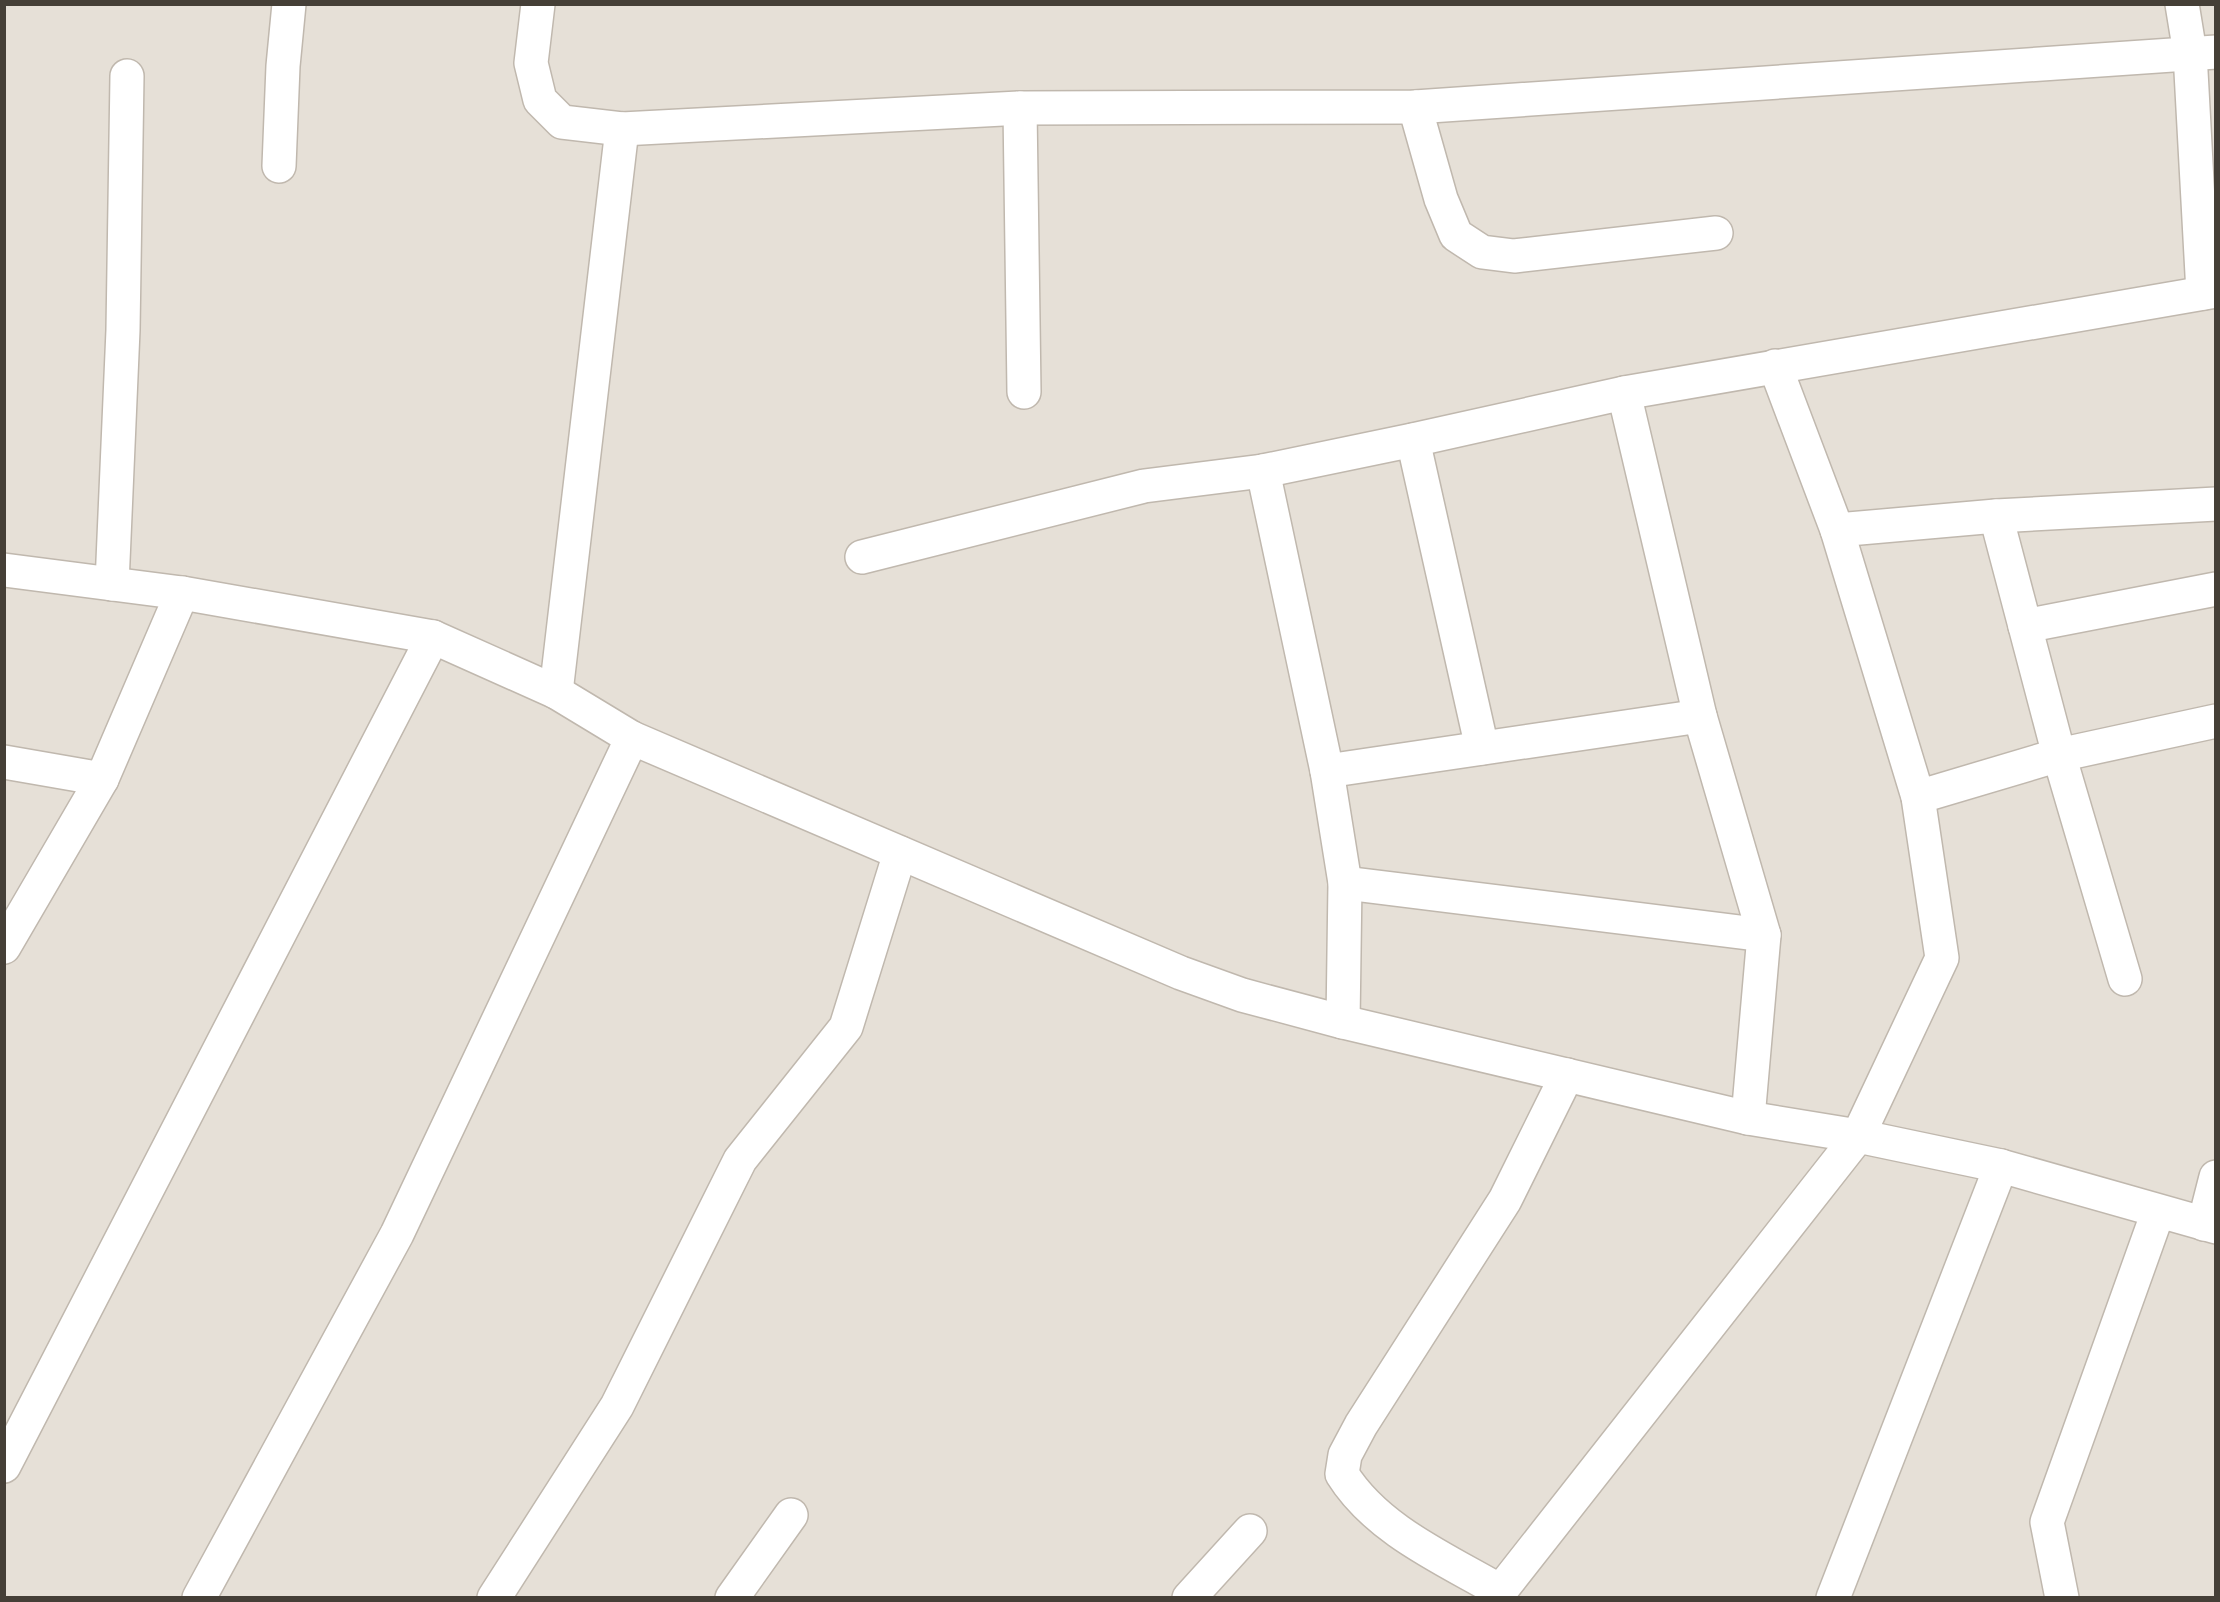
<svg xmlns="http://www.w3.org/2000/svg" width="2220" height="1602" font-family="Rubik,sans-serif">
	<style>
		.residential { fill: #e6e0d7 }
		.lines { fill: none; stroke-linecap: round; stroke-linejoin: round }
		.minor-casing { stroke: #c0b8ae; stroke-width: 36 }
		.minor { stroke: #fff; stroke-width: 33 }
	</style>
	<rect width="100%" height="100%" fill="#f2eee8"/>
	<rect class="residential" x="5" y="5" width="2210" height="1592"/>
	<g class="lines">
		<g class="minor-casing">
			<g id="minor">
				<polyline points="538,4 531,63 540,100 562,122 622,129 1020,108 1415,107 2216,52"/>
				<polyline points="2182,4 2190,53 2203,293"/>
				<polyline points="1415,107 1441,199 1456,235 1482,252 1514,256 1716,233"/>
				<polyline points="1020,108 1024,392"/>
				<polyline points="279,166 283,66 289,4"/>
				<polyline points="1624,393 1700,716 1764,935 1748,1118"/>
				<polyline points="1413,440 1482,748"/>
				<polyline points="1263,471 1327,771 1345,883 1343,1022"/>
				<polyline points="1996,516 2059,755 2125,979"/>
				<polyline points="1837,530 1996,516 2216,504"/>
				<polyline points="862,557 1144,486 1263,471 1413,440 1624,393 2216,291"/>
				<polyline points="4,570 182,593 433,637 556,692 632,738 1181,973 1242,995 1343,1022 1748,1118 1858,1136 2001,1166 2216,1227"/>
				<polyline points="112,584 123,330 127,76"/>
				<polyline points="2025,626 2216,589"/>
				<polyline points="556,692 622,129"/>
				<polyline points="4,762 102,779"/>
				<polyline points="1327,771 1700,716"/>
				<polyline points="1918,797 2059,755 2216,721"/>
				<polyline points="1345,883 1764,935"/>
				<polyline points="4,947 102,779 182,593"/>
				<polyline points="2204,1224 2216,1177"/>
				<polyline points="4,1466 433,637"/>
				<path d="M1500,1591C1445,1559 1377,1530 1342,1474L1345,1455L1361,1425L1505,1200L1567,1075"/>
				<polyline points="199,1598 397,1234 632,738"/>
				<polyline points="494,1598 617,1406 740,1160 846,1027 900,853"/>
				<polyline points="732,1598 791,1515"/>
				<polyline points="1189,1598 1250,1531"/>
				<polyline points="1495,1598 1858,1136 1942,958 1918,797 1837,530 1775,366"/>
				<polyline points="1833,1598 2001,1166"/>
				<polyline points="2062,1598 2047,1522 2158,1212"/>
			</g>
		</g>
		<use href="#minor" class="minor"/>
	</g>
	<rect width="2220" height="1602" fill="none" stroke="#453f37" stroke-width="12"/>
</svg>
